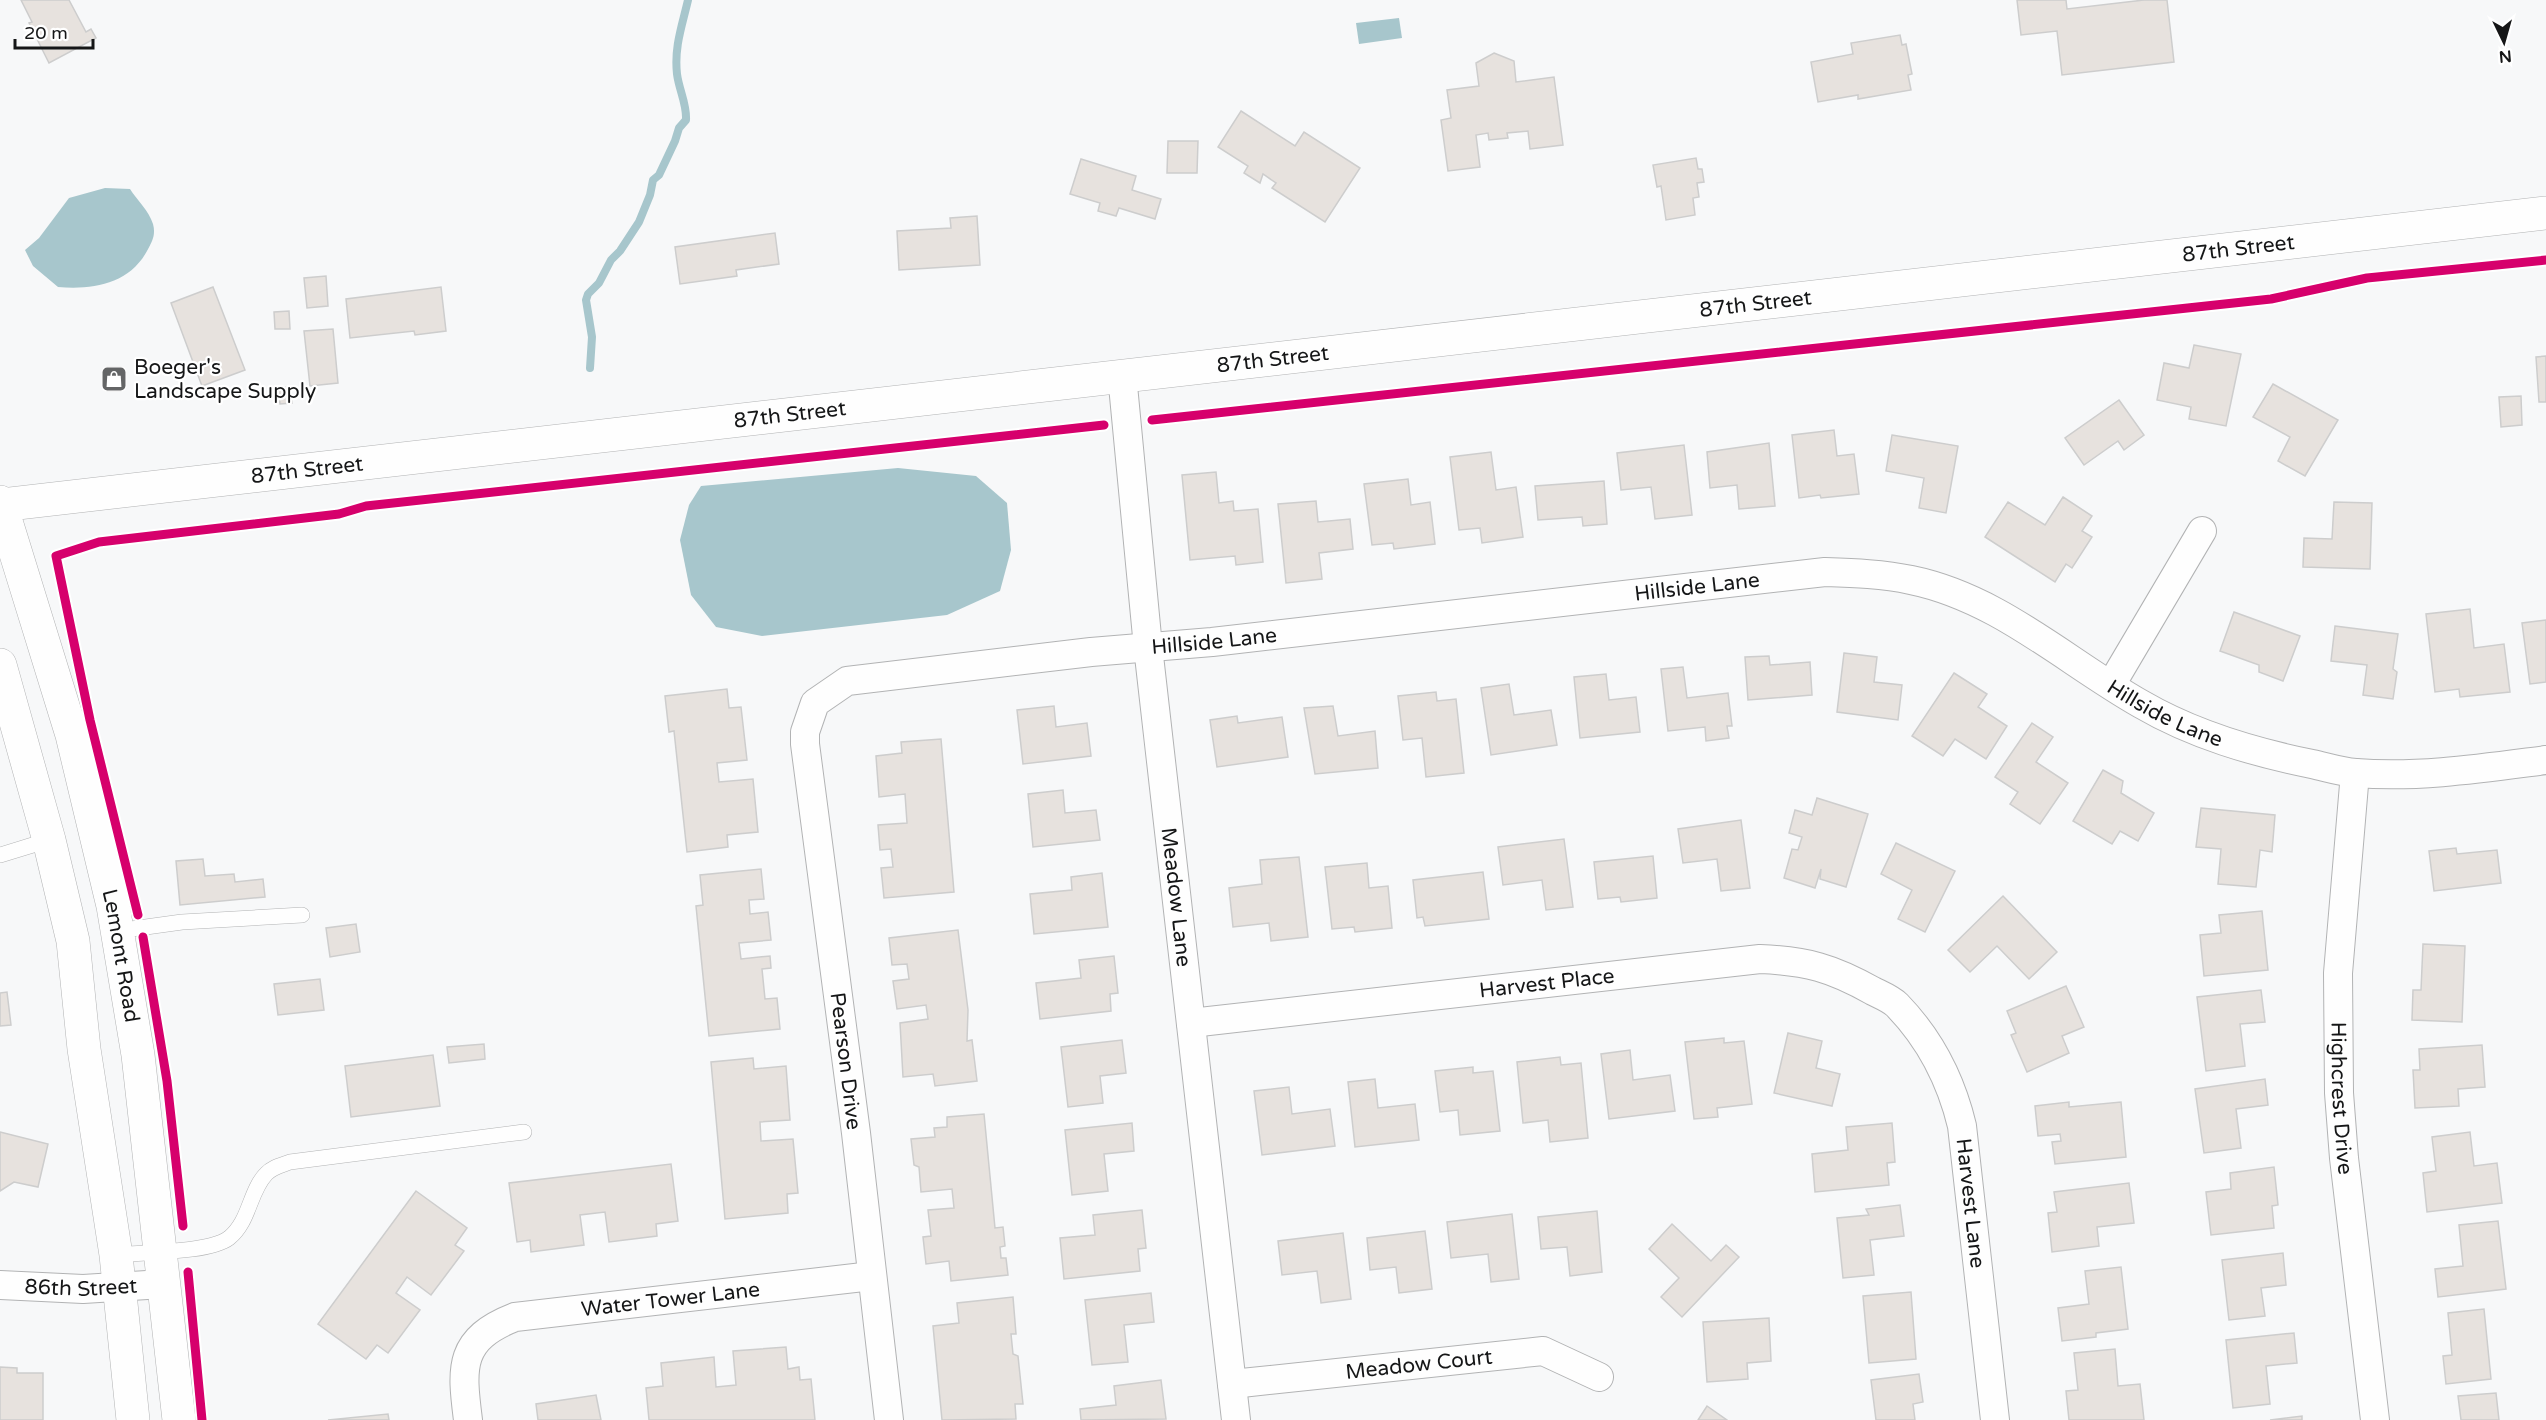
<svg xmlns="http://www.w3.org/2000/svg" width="2546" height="1420" font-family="'Varela Round',sans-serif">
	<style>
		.water { fill: #a7c6cc }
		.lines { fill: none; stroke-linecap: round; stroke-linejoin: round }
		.stream { stroke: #a7c6cc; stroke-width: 8 }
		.building { fill: #e7e2de; stroke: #cdcdcd; stroke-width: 1.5 }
		.service-casing { stroke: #b2b3b4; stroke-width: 16 }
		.minor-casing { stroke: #b2b3b4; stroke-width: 30 }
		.secondary-casing { stroke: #b2b3b4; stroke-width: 34 }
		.service { stroke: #fefefe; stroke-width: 15 }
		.minor { stroke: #fefefe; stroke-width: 28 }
		.secondary { stroke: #fefefe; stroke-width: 33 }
		.cycleway-casing { stroke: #fff; stroke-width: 13 }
		.cycleway { stroke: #d6006c; stroke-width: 9 }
		.labels { text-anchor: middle; stroke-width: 4.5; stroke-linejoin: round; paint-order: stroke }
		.street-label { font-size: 21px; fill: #151617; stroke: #fff }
		.poi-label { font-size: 21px; fill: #151617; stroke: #fff; text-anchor: start }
	</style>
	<rect width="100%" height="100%" fill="#f7f8f9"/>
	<g class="water">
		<polygon points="1399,18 1402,38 1359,44 1356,23"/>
		<path d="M105,188L130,189C137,200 149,211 153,224C156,235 152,242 147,251C129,284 93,290 58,287L33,266L25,250L39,238L69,198Z"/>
		<polygon points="898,468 976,476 1007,503 1011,550 1000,591 947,615 762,636 716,627 691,595 680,540 689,505 701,486"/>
	</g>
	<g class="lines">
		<path class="stream" d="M590,368L592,337L586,300L588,294L599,283L611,260L620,251L639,222L650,195L653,180L659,175L675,141L679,128L686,120C687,104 679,90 677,74C674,47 682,26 688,0"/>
	</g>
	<g class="building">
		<polygon points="21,0 69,0 86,32 91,29 96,38 49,63 29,23 32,22"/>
		<polygon points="2017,0 2066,0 2067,9 2144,0 2167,0 2174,62 2062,75 2057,31 2021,35"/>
		<polygon points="1900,35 1902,45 1906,44 1912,74 1908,75 1911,90 1858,99 1858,95 1818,102 1811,62 1853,54 1851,43"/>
		<polygon points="1494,53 1514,61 1516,82 1554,77 1563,145 1530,149 1528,131 1507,133 1508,138 1489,140 1488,133 1476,135 1480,167 1448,171 1441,120 1451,118 1447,90 1479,86 1476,63"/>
		<polygon points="1241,111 1295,146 1304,132 1360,168 1325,222 1272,188 1276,183 1263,174 1260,183 1244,173 1248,166 1218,147"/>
		<polygon points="1168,141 1198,141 1197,173 1167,173"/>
		<polygon points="1696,158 1698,169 1702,169 1704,182 1697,183 1699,197 1693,198 1695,215 1666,220 1661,186 1657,187 1653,165"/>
		<polygon points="1081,159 1136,176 1132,190 1161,199 1155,219 1119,208 1116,216 1098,211 1100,203 1070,194"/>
		<polygon points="977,216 980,265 899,270 897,231 951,228 950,218"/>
		<polygon points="775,233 779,264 736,270 737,276 680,284 675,247"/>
		<polygon points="326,276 328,306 307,308 304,278"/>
		<polygon points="213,287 245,370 202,386 171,303"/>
		<polygon points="441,287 446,331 415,335 414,331 350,338 346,299"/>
		<polygon points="289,311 290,329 275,329 274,312"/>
		<polygon points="333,329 338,383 310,386 304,331"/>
		<polygon points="2194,345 2241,354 2226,426 2189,419 2191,407 2157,400 2164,363 2189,368"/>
		<polygon points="2546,356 2546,402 2539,402 2536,357"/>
		<polygon points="2273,384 2338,420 2305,476 2278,461 2290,437 2253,417"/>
		<polygon points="291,387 292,403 280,404 278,388"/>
		<polygon points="2521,396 2522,425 2501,427 2499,397"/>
		<polygon points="2119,400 2144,435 2124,450 2118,441 2084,465 2065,438"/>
		<polygon points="1834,430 1837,456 1854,454 1859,494 1821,498 1820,495 1799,498 1792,435"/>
		<polygon points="1892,435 1958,446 1946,513 1919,508 1924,478 1886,471"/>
		<polygon points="1769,443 1775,506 1739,509 1737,485 1710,488 1707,452"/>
		<polygon points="1684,445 1692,515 1655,519 1651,487 1621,490 1617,453"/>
		<polygon points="1491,452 1496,490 1516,487 1523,537 1482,543 1480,528 1459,530 1450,457"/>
		<polygon points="1216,472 1219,503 1233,501 1234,511 1258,509 1263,562 1236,565 1235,556 1190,560 1182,475"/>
		<polygon points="1408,479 1411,505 1430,502 1435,544 1394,549 1393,543 1372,545 1364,484"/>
		<polygon points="1604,481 1607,524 1583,526 1582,517 1538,520 1535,486"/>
		<polygon points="2063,497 2092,516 2082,531 2092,537 2072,568 2066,564 2055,582 1985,537 2008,502 2045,525"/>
		<polygon points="1316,501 1318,522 1350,519 1353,549 1319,553 1322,579 1286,583 1278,504"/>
		<polygon points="2334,502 2372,503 2370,569 2303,567 2304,538 2332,539"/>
		<polygon points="2470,609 2474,648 2504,644 2510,692 2460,697 2459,689 2435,692 2426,614"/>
		<polygon points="2234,612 2300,636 2283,681 2259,672 2259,665 2220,651"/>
		<polygon points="2546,620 2546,682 2530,684 2522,623"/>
		<polygon points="2335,626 2398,634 2393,669 2397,672 2393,699 2363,695 2367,665 2331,661"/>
		<polygon points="1844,653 1877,657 1874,682 1902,685 1898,720 1837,712"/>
		<polygon points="1769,656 1770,665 1810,662 1812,695 1748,700 1745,657"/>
		<polygon points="1683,667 1687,698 1728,693 1732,726 1727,726 1729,738 1706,741 1705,727 1668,731 1661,669"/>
		<polygon points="1954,673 1987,694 1978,707 2007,726 1986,759 1955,739 1943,756 1912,736"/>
		<polygon points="1606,674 1609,700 1636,697 1640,732 1580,738 1574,677"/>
		<polygon points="1509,684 1514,715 1551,710 1557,745 1491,755 1481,688"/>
		<polygon points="727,689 729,708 741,707 747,760 717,763 719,782 753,779 758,832 727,835 728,847 687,852 674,731 669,732 665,696"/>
		<polygon points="1436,692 1437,701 1456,699 1464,773 1426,777 1422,738 1403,740 1398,696"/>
		<polygon points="1054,706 1056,727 1087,723 1091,756 1023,764 1017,710"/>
		<polygon points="1333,706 1338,736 1375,731 1378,768 1315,774 1304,708"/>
		<polygon points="1237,716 1238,723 1282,717 1288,757 1217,767 1210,720"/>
		<polygon points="2032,723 2053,737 2036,762 2068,783 2040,824 2010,804 2018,792 1995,777"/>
		<polygon points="941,739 954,892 884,898 881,868 893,867 891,849 880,850 878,825 907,823 905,794 879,797 876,756 902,753 901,742"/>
		<polygon points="2103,770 2123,781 2121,793 2154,813 2138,841 2120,831 2112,844 2073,821"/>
		<polygon points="1063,790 1065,813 1096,810 1100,840 1033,847 1028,794"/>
		<polygon points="1817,798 1868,814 1846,887 1820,879 1821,869 1815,888 1784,878 1792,849 1798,850 1802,837 1789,833 1795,810 1812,815"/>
		<polygon points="2201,808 2275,815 2272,852 2260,850 2256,887 2218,884 2221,849 2196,847"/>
		<polygon points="1741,820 1750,888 1721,891 1717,859 1683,863 1678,829"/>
		<polygon points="1564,839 1573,907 1546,910 1542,880 1503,885 1498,847"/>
		<polygon points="1896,843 1955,871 1925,932 1898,919 1912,890 1881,874"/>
		<polygon points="2456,848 2457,854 2497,850 2501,883 2434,891 2429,851"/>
		<polygon points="1653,856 1657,898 1621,902 1620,897 1598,899 1594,862"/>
		<polygon points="1299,857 1308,937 1271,941 1269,923 1233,927 1229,888 1262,884 1260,860"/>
		<polygon points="203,859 205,876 234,874 235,882 263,879 265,897 180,905 176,861"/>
		<polygon points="1367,863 1369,888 1388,886 1392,928 1355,932 1354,927 1332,929 1325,867"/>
		<polygon points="761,869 764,899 749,900 750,914 768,912 771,940 739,943 741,959 770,956 771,968 762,969 765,999 777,998 780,1029 709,1036 696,906 703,905 700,875"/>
		<polygon points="1483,872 1489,919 1425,926 1423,917 1417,918 1413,880"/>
		<polygon points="1102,873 1108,927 1034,934 1030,894 1072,890 1071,877"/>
		<polygon points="2003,896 2057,952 2029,979 1997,946 1970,972 1948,950"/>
		<polygon points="2262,911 2268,970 2204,976 2200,935 2221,933 2219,915"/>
		<polygon points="356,924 360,952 330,957 326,928"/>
		<polygon points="958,930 968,1010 967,1041 972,1040 977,1081 935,1086 933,1074 903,1077 900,1023 928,1019 926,1005 897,1009 893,981 909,979 907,964 892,965 889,938"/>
		<polygon points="2423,944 2465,946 2462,1022 2412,1020 2413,990 2421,990"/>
		<polygon points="1114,956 1118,993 1110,994 1111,1011 1040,1019 1036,983 1081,978 1079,960"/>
		<polygon points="320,979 324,1010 278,1015 274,984"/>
		<polygon points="2066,986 2084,1027 2062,1036 2069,1053 2027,1072 2011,1035 2016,1033 2007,1011"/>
		<polygon points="2261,990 2265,1022 2240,1024 2245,1066 2206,1071 2197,997"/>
		<polygon points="7,992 11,1025 0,1026 0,993"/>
		<polygon points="1788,1033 1822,1041 1816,1068 1840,1074 1832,1106 1774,1093"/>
		<polygon points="1724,1038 1724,1043 1744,1041 1752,1104 1717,1108 1718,1117 1694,1119 1685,1042"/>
		<polygon points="1122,1040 1126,1073 1100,1076 1103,1103 1068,1107 1061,1047"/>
		<polygon points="484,1044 485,1059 449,1063 447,1047"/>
		<polygon points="2482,1045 2485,1087 2458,1089 2459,1106 2415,1108 2413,1070 2420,1070 2419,1049"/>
		<polygon points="1630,1050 1633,1080 1670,1075 1675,1111 1609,1119 1601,1054"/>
		<polygon points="433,1055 440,1106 351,1117 345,1066"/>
		<polygon points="1560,1057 1561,1065 1581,1063 1588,1138 1550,1142 1548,1120 1523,1123 1517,1062"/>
		<polygon points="753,1058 754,1069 786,1066 790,1120 760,1122 761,1141 793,1139 798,1193 787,1194 788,1213 725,1219 711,1062"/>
		<polygon points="1473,1067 1473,1073 1493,1071 1500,1131 1460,1135 1458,1110 1440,1112 1435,1071"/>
		<polygon points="1375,1079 1378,1108 1415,1104 1419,1140 1355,1147 1348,1082"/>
		<polygon points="2265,1079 2268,1105 2236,1109 2241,1148 2204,1153 2195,1089"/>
		<polygon points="1289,1087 1292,1114 1330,1109 1335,1146 1262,1155 1254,1091"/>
		<polygon points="2069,1102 2069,1107 2121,1102 2126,1157 2055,1164 2052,1142 2061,1141 2060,1134 2038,1136 2035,1106"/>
		<polygon points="984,1114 995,1228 1003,1227 1005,1246 1000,1247 1001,1258 1006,1258 1008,1275 951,1281 949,1261 926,1264 923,1237 931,1236 928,1210 954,1208 952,1189 921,1192 919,1167 914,1165 911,1139 935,1137 934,1128 947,1127 947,1117"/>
		<polygon points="1132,1123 1134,1151 1104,1154 1108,1191 1072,1195 1065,1130"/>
		<polygon points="1892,1123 1895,1162 1887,1163 1889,1185 1815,1192 1812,1154 1848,1150 1846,1127"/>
		<polygon points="0,1132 48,1144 38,1187 14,1182 0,1191"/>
		<polygon points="2470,1132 2474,1166 2497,1163 2502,1203 2427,1212 2423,1173 2436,1171 2432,1137"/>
		<polygon points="671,1164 678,1221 656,1224 657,1236 609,1242 605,1212 580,1215 584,1245 531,1252 530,1240 517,1242 509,1183"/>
		<polygon points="2274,1167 2278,1205 2272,1206 2274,1228 2211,1235 2206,1192 2231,1189 2230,1173"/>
		<polygon points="2129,1183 2134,1223 2097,1227 2099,1246 2052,1252 2048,1213 2057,1212 2054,1192"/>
		<polygon points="416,1191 467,1228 455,1245 464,1251 431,1295 407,1277 396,1293 420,1310 388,1353 377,1345 366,1359 318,1324"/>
		<polygon points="1900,1205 1904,1236 1870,1240 1874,1275 1843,1278 1837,1218 1869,1215 1866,1209"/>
		<polygon points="1142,1210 1146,1248 1138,1249 1140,1271 1064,1279 1060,1238 1095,1235 1093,1215"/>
		<polygon points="1597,1211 1602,1272 1570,1276 1567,1247 1541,1249 1538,1217"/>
		<polygon points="1512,1214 1519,1279 1491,1282 1488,1254 1451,1258 1447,1222"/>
		<polygon points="2498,1221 2506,1289 2438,1297 2435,1269 2463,1266 2459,1225"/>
		<polygon points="1672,1224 1711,1261 1726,1245 1739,1257 1682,1317 1661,1297 1679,1278 1649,1249"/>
		<polygon points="1425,1231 1432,1289 1399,1293 1396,1267 1370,1270 1367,1238"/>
		<polygon points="1343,1233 1351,1299 1321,1303 1317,1271 1282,1275 1278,1241"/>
		<polygon points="2283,1253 2286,1285 2261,1288 2265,1316 2229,1320 2222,1260"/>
		<polygon points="2121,1267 2128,1329 2096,1333 2096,1337 2062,1341 2058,1308 2089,1304 2085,1271"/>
		<polygon points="1911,1292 1916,1359 1869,1363 1863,1296"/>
		<polygon points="1151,1293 1154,1322 1124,1325 1128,1362 1092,1365 1085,1300"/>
		<polygon points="1013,1297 1016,1334 1011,1334 1013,1354 1018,1356 1023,1404 1015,1404 1016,1419 942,1420 933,1326 959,1323 957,1303"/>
		<polygon points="2484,1309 2491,1379 2446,1384 2443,1356 2452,1355 2448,1313"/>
		<polygon points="1769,1318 1771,1361 1747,1363 1748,1379 1707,1382 1703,1322"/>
		<polygon points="2294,1333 2297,1363 2266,1366 2270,1404 2233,1408 2226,1340"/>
		<polygon points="786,1347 788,1369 799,1367 800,1380 811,1379 815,1420 649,1420 646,1388 663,1386 661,1363 714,1357 716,1387 736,1385 733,1351"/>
		<polygon points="2115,1349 2118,1386 2140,1384 2144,1420 2069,1420 2066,1391 2078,1390 2074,1353"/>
		<polygon points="0,1367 17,1368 17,1373 43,1373 43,1420 0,1420"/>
		<polygon points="1919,1374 1923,1402 1913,1404 1915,1420 1876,1420 1871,1380"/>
		<polygon points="1161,1380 1166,1419 1081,1420 1080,1409 1116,1405 1114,1386"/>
		<polygon points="2496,1393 2499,1420 2461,1420 2458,1396"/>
		<polygon points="596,1395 601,1420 538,1420 536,1404"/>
		<polygon points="1707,1406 1727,1420 1698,1420"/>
		<polygon points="388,1414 389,1420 328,1420"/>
		<polygon points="2302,1416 2302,1420 2270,1420"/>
	</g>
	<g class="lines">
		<g class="service-casing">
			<g id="service">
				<polyline points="0,855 49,840"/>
				<polyline points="117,931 182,922 302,915"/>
				<path d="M116,1255C143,1252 209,1253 229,1238C250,1221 249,1192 266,1174C272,1167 282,1165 290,1162L524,1132"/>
			</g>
		</g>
		<g class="minor-casing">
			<g id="minor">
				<path id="s1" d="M1122,375L1148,647L1236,1420"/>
				<polyline points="2111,685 2202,531"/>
				<path id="s2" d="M2355,773L2338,973L2339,1093L2344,1158L2375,1420"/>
				<path id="s3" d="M1191,1023L1760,959C1807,961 1832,968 1873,991C1881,995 1891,999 1897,1005C1930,1039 1951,1080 1962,1126L1995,1420"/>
				<path id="s4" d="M0,1285L83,1289L163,1284"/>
				<path id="s5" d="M1232,1384L1543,1351L1599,1377"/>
				<path id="s6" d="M468,1420C461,1366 459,1339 515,1317L872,1276"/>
				<path id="s7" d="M889,1420L856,1133L805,744V732L815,703L847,681L1091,652L1212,642L1825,572C1854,573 1883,574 1911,580C1999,598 2065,661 2141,704C2194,735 2253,752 2312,764C2326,767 2341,772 2356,773C2419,778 2484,768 2546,760"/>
			</g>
		</g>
		<g class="secondary-casing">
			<g id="secondary">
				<path id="s8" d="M0,502L72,735L113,906L138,1055L179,1420"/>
				<path id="s9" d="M0,505L2546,213"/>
				<polyline points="0,665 49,840 73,941 84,1049 116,1255 133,1420"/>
			</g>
		</g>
		<use href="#service" class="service"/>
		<use href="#minor" class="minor"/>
		<use href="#secondary" class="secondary"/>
		<g class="cycleway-casing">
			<g id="cycleway">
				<polyline points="1152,420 2271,299 2367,278 2546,260"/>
				<polyline points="138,915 90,720 56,556 99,542 339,514 366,506 1104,425"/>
				<polyline points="143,937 167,1081 183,1226"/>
				<polyline points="188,1272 202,1420"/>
			</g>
		</g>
		<use href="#cycleway" class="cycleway"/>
	</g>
	<defs>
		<g id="shop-square" transform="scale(1.35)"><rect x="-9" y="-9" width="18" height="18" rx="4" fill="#646566" stroke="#fff"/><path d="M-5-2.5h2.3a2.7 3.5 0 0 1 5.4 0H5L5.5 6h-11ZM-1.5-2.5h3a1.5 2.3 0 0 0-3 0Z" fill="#fff"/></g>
	</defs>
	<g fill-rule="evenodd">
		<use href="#shop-square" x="114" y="379"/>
	</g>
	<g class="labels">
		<g class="street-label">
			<text dy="7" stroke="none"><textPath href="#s9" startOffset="2253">87th Street</textPath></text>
			<text dy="7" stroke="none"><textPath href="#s9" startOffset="1767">87th Street</textPath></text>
			<text dy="7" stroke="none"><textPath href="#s9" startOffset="1281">87th Street</textPath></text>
			<text dy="7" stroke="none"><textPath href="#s9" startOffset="795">87th Street</textPath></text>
			<text dy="7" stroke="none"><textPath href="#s9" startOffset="309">87th Street</textPath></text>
			<text dy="7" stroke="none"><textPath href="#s7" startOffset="1618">Hillside Lane</textPath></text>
			<text dy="7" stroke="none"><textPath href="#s7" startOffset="1132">Hillside Lane</textPath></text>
			<text dy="7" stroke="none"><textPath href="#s7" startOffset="2122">Hillside Lane</textPath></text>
			<text dy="7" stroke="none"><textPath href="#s1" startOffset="525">Meadow Lane</textPath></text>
			<text dy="7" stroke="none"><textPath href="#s8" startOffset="470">Lemont Road</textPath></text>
			<text dy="7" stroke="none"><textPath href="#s3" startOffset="358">Harvest Place</textPath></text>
			<text transform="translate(846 1061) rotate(83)" y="7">Pearson Drive</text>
			<text dy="7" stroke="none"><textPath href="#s2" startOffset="326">Highcrest Drive</textPath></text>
			<text dy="7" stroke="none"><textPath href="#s3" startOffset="936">Harvest Lane</textPath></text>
			<text dy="7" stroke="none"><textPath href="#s4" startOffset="81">86th Street</textPath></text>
			<text dy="7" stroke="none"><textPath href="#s6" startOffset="284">Water Tower Lane</textPath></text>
			<text dy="7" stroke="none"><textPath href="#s5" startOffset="188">Meadow Court</textPath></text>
		</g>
		<g class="poi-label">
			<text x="134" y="374">Boeger's<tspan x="134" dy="24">Landscape Supply</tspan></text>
		</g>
	</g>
	<g transform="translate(2504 42) rotate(175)" stroke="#ffffff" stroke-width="4.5" paint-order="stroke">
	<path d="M0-4.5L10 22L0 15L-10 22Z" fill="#151617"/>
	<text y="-9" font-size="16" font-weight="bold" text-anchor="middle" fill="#151617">N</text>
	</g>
	<path d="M15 39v9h78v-9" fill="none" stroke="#151617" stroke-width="3"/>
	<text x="24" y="39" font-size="18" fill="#151617" stroke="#ffffff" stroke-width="4.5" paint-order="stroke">20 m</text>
</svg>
